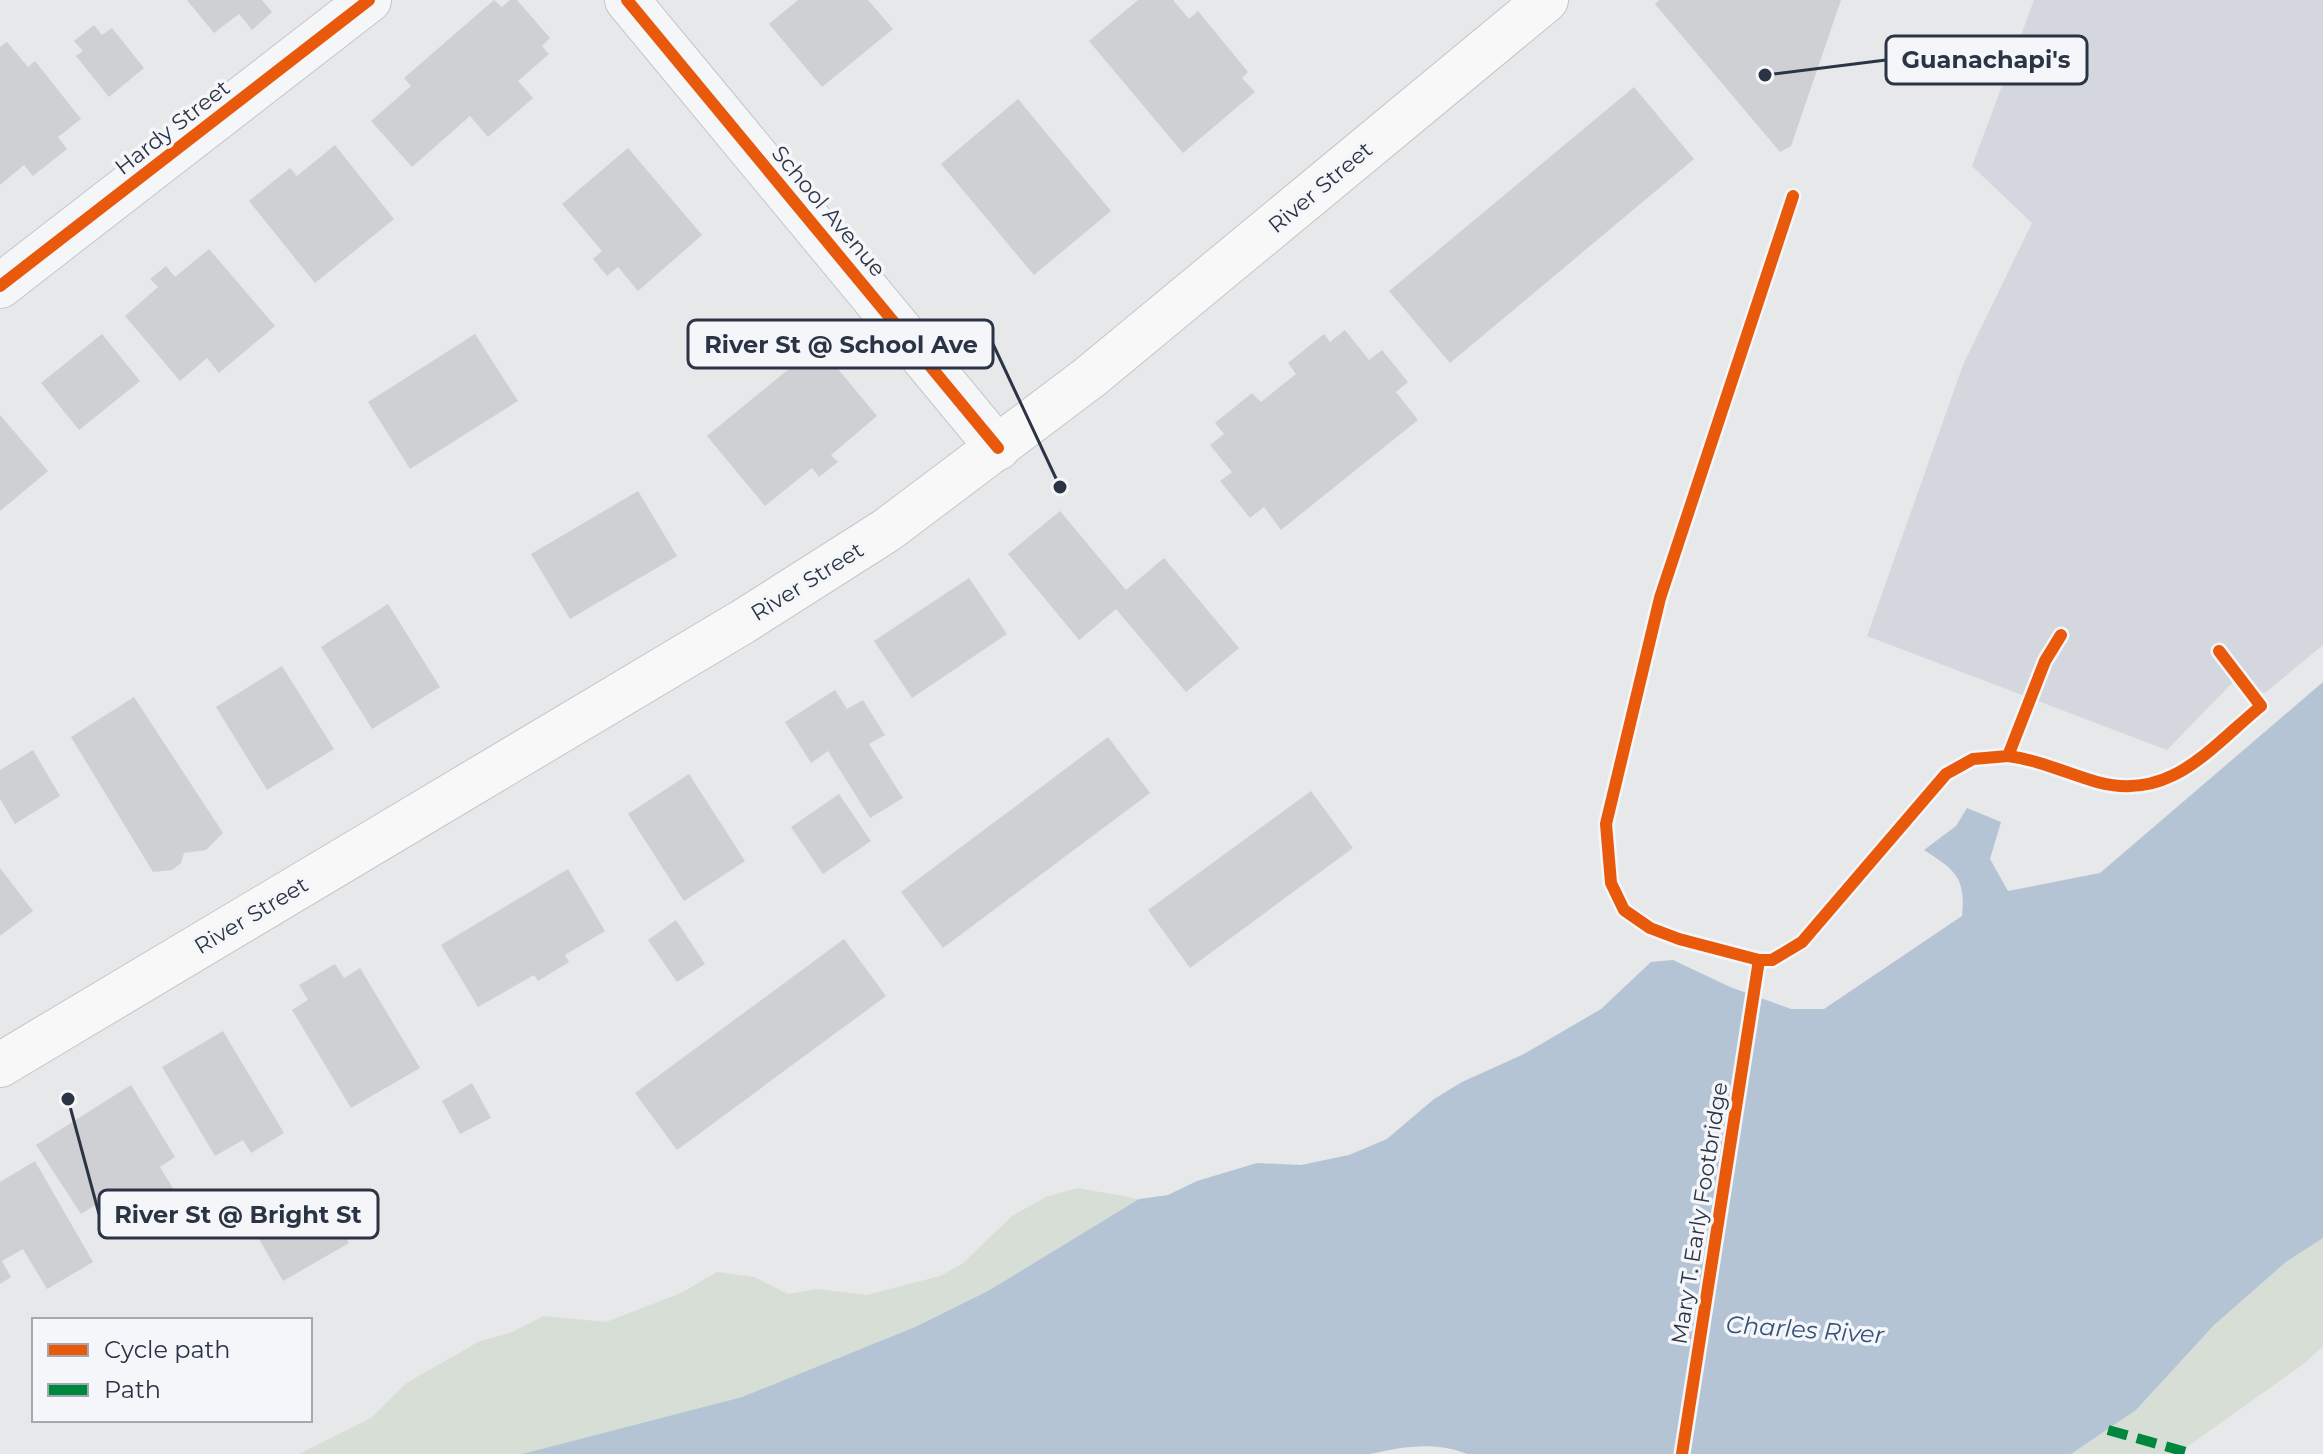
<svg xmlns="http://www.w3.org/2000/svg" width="2323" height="1454" font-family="Montserrat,sans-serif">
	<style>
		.built { fill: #d4d7dd }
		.green { fill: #d6ded6 }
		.water { fill: #b4c4d5 }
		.building { fill: #ced0d3 }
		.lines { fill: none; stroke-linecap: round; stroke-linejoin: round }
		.minor-casing { stroke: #c4c6c8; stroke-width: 46 }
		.secondary-casing { stroke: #c4c6c8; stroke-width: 46 }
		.path { stroke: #c5c6ca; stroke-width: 5; stroke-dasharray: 6 6; stroke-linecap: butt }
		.minor { stroke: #f5f6f7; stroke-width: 44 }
		.secondary { stroke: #f8f8f8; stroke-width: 44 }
		.quiet { stroke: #00873e; stroke-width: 10; stroke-dasharray: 20 10; stroke-linecap: butt }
		.cycleway-casing { stroke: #f4f6f9; stroke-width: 17 }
		.cycleway { stroke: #e8590c; stroke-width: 12 }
		.labels { text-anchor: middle; stroke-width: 7; stroke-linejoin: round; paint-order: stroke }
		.street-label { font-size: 22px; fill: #2b3445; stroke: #f4f6f9 }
		.water-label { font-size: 24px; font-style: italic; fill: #34527a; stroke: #f4f6f9 }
		.leader { fill: none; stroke: #2b3445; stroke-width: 3 }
		.callout-dot { fill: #2b3445; stroke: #f4f6f9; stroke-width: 3 }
		.callout { fill: #f4f6f9; stroke: #2b3445; stroke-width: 3 }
		.callout-label { font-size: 24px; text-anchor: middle; font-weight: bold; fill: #2b3445 }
	</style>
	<rect width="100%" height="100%" fill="#e6e8ea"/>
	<polygon class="built" points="2034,0 2323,0 2323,645 2265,693 2233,682 2167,750 1867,636 1963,365 2032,223 1972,166"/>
	<g class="green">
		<polygon points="1078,1188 1139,1199 988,1291 915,1327 742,1397 522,1454 299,1454 371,1418 405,1384 478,1342 512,1332 544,1316 606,1322 681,1293 717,1272 754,1277 788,1294 817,1289 867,1295 940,1276 962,1264 1012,1216 1046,1197"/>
		<polygon points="2323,1238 2323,1346 2305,1363 2177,1454 2071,1454 2136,1410 2213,1325 2286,1262"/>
	</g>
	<path class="water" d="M2323,682V1238L2286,1262L2214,1325L2136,1410L2071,1454H1467C1434,1441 1403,1447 1370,1454H522L742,1397L915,1327L988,1291L1139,1199L1168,1195L1197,1181L1257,1163L1301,1165L1349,1155L1387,1139L1434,1099L1462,1082L1524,1054L1601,1009L1651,962L1673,960L1730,987L1791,1009H1824L1962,916C1966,877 1955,870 1924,850L1956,826L1967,808L2001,822L1990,859L2008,891L2100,873Z"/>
	<g class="building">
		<polygon points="187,0 262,0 272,12 252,30 239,14 214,33"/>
		<polygon points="494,0 502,7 510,0 517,0 550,38 542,46 549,54 518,81 533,98 488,137 470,116 412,167 371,121 411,86 404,78"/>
		<polygon points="798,0 868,0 893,29 822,87 769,24"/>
		<polygon points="1138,0 1173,0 1189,19 1198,11 1248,72 1242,78 1255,92 1183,153 1089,41"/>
		<polygon points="1659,0 1841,0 1791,146 1780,152 1655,4"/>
		<polygon points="94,25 102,35 112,28 144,68 109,97 76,56 83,51 74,41"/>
		<polygon points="7,42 28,67 35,61 81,119 58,137 67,149 33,176 24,165 0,185 0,47"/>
		<polygon points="1634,87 1694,159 1450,363 1389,291"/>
		<polygon points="1018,99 1111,211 1034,275 941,164"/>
		<polygon points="335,145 394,219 315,283 249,201 290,168 297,176"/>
		<polygon points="628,148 702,235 638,291 618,267 607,276 593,259 602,251 562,204"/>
		<polygon points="209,249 275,326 219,373 207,358 180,381 125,316 158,287 150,279 166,266 175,277"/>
		<polygon points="1345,330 1369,360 1382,350 1408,382 1396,392 1418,420 1281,530 1264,507 1250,518 1220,481 1232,472 1210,445 1224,434 1215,423 1252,393 1261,402 1296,374 1288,363 1324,334 1330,342"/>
		<polygon points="102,334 140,381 79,430 41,383"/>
		<polygon points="475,334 518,401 410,469 368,402"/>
		<polygon points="818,345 877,416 831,455 838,462 819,477 812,468 765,506 707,436"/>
		<polygon points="0,415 48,471 0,511"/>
		<polygon points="638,491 677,556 570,619 531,554"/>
		<polygon points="1060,511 1126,590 1164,558 1239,648 1186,692 1116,609 1079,640 1008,554"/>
		<polygon points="969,578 1007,634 912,698 874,641"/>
		<polygon points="388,604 440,687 372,729 321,647"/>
		<polygon points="282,666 334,749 267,790 216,707"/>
		<polygon points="835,690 847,709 863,700 885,735 869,744 903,798 870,818 828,751 811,763 785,722"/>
		<polygon points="134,697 223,833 206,850 184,853 181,863 172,870 153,872 71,737"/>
		<polygon points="1108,737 1150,793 943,948 901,892"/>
		<polygon points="33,750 60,796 15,824 0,799 0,770"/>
		<polygon points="689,774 745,861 684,901 628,814"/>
		<polygon points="1311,791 1353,848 1190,968 1148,910"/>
		<polygon points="839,794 871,841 823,874 791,827"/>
		<polygon points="0,868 33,911 0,936"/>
		<polygon points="568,869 605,931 565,955 569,962 538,981 534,975 478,1007 441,945"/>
		<polygon points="676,920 705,964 677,982 648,940"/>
		<polygon points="844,939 886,996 677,1150 635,1093"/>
		<polygon points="335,964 344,978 360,968 420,1068 351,1108 292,1010 308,1000 299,985"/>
		<polygon points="223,1031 284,1133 251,1153 243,1140 215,1156 162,1067"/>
		<polygon points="472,1083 491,1118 460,1134 442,1101"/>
		<polygon points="131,1085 175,1157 160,1167 177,1195 116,1233 97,1204 81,1214 36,1145"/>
		<polygon points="35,1161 93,1262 47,1289 23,1249 2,1261 11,1277 0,1284 0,1182"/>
		<polygon points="321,1194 349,1243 283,1281 255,1232"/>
	</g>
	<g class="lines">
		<g class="minor-casing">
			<g id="minor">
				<polyline points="627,0 998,448"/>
				<polyline points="0,286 369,0"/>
			</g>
		</g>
		<g class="secondary-casing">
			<polyline id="secondary" points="0,1065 744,621 887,530 1090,377 1546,0"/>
		</g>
		<g class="path">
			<path d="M2008,756C2039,760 2066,773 2097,782C2170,802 2209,749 2261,706L2219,651"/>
			<polyline points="1759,960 1679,939 1650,928 1624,910 1611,883 1606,824 1660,598 1793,196"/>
			<polyline points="1682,1454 1759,960 1772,960 1802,942 1946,774 1973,759 2008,756 2045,661 2061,635"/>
		</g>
		<use href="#minor" class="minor"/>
		<use href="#secondary" class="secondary"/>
		<polyline class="quiet" points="2108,1430 2193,1454"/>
		<g class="cycleway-casing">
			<g id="cycleway">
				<polyline points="627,0 998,448"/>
				<polyline points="0,286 369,0"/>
				<path d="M2008,756C2039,760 2066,773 2097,782C2170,802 2209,749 2261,706L2219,651"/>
				<polyline points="1759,960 1679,939 1650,928 1624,910 1611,883 1606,824 1660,598 1793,196"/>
				<polyline points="1682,1454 1759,960 1772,960 1802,942 1946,774 1973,759 2008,756 2045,661 2061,635"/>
			</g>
		</g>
		<use href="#cycleway" class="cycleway"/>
	</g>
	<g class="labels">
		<g class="street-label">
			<text transform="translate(172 127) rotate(-38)" y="8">Hardy Street</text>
			<text transform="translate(1320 187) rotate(-40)" y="8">River Street</text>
			<text transform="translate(829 211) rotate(50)" y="8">School Avenue</text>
			<text transform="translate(807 581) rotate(-32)" y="8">River Street</text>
			<text transform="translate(251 915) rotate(-31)" y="8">River Street</text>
			<text transform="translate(1699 1213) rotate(-81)" y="8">Mary T. Early Footbridge</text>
		</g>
		<g class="water-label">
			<text transform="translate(1805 1330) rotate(4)" y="8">Charles River</text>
		</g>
	</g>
	<path class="leader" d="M1765 75L1886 60M1060 487L993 344M68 1099L99 1214"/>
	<g class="callout-dot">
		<circle cx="1765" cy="75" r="8"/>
		<circle cx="1060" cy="487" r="8"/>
		<circle cx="68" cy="1099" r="8"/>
	</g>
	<g class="callout">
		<rect x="1886" y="36" width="201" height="48" rx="8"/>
		<rect x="688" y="320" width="305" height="48" rx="8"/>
		<rect x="99" y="1190" width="279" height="48" rx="8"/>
	</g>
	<g class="callout-label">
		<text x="1986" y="68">Guanachapi's</text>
		<text x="841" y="353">River St @ School Ave</text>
		<text x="238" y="1223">River St @ Bright St</text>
	</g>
	<rect x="32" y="1318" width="280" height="104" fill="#f4f6f9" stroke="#a4a8b1" stroke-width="2"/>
	<rect x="48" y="1344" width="40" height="12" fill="#e8590c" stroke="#a4a8b1" stroke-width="2"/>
	<text x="104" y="1358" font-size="24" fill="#2b3445">Cycle path</text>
	<rect x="48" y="1384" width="40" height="12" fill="#00873e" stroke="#a4a8b1" stroke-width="2"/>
	<text x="104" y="1398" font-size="24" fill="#2b3445">Path</text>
</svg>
